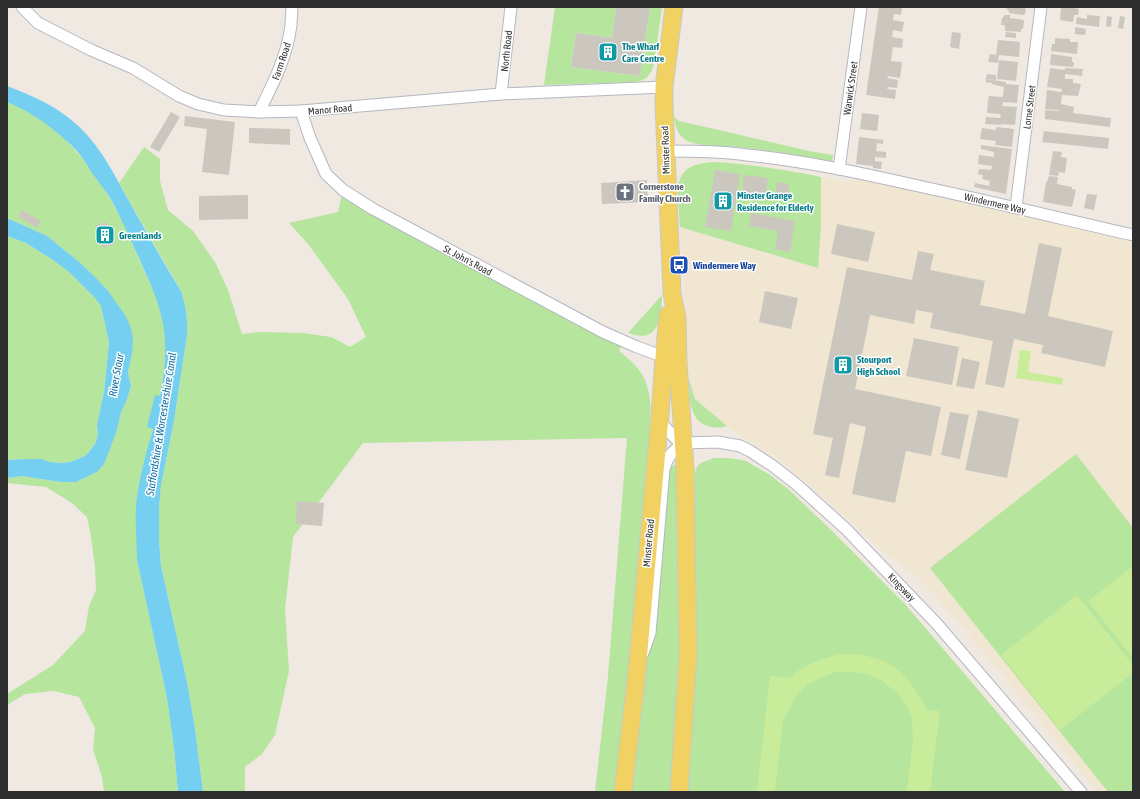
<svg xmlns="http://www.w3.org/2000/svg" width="1140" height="799" font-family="'Asap Condensed',sans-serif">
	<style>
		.education { fill: #f0e6d1 }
		.green { fill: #b6e59e }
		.pitch { fill: #c9ec9a }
		.water { fill: #75cff0 }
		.building { fill: #cbc7bf }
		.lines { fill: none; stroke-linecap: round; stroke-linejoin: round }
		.minor-casing { stroke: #b4b7c1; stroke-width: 13 }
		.primary-casing { stroke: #c9c9c9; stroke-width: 19 }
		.minor { stroke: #fff; stroke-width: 11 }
		.primary { stroke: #f2d163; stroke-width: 17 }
		.labels { text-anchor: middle; stroke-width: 3; stroke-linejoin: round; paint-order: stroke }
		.culture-label { font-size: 10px; font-weight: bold; fill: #0d838f; stroke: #fff; text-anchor: start }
		.street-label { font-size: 10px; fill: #2e2e2e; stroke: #fff }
		.worship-label { font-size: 10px; font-weight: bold; fill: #5b616d; stroke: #fff; text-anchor: start }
		.transit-label { font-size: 10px; font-weight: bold; fill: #164399; stroke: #fff; text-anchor: start }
		.water-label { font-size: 11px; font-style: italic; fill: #0d6fa3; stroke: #fff }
	</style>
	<rect width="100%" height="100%" fill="#efe9e1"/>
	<polygon class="education" points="857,173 1133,235 1133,792 1097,792 1001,673 958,622 919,578 879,548 850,521 787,466 769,453 734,432 695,398 689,379 680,227 817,268 821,225 821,177 847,182"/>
	<g class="green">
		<path d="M555,7H606L616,8L612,38L576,33L571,67L640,76L650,7H662L654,64C651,75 646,80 636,82L544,85Z"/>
		<path d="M7,102C21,108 35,115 47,124C67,138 81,156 96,177C102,186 108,195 114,205C123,221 130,239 138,257C148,280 162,305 165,330C167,352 164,375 160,397L155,396L148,427L153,428L145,461L137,535V560L167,698L174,748L178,792H104L102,777L93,749L95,728L79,697L54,691L25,694L7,705V694L53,665L85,631L89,606L96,590L95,567L91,537L87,517L72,503L46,487L7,483V478L23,476L34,478L61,482H76L97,472L112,441L117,430L121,412L126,402L131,386L128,373L132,353L115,302L108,291L78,261L47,236L7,218Z"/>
		<path d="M674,117L679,121L684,122L809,151L833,155L832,162C801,156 769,150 738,147C725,146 697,147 686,140C678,135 675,127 674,117Z"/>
		<path d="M144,147L160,159V181L168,210L193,231L215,262L228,290L242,334L260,332L303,333L331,337L350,347L366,337L348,299L308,244L289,223L338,212L343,190L623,341L619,351C629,359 640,368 645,380C654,402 650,428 648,451C646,471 645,492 643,512L667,480L670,469L672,466L675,465L677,467L678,472L677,491L678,509L686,510L695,506L694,477L696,469L699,464L706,461L714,458H726L736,459L746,461L770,475L788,489L827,526L905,604L1065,792H595L608,676L627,438L363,443L293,537L285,609L289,671L275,735L262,754L245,767V792H203L195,729L187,682L161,566L159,539V509L161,485L174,421L187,335C188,319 186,307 181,291L119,183Z"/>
		<path d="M714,162C750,164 786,170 821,177V225L818,268L680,227C678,192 668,164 714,162Z"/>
		<polygon points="7,236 26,243 53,260 69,272 95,298 101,306 109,342 104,392 97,425 98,435 95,444 89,452 85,456 70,462 61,463 50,462 41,459 26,459 7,460"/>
		<path d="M662,295C662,307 661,331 647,335C641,337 634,335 628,333Z"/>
		<path d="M689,379L695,399L727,426C720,428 715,428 708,426C688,420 690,396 689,379Z"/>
		<polygon points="1076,454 1133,528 1133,792 1108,792 930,568"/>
	</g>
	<g class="pitch">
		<polygon points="1020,350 1031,351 1028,372 1063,378 1062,385 1016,378"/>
		<polygon points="1133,566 1133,659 1088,601"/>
		<polygon points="1077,595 1133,665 1133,673 1060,730 1001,655"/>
		<path d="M841,654C888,654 906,670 927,710L940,711L930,792H907L913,740L912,720L908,708L897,693L881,680L868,674L851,672H836L820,678L807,685L797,695L783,721L775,792H757L770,676L790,678C804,663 822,659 841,654Z"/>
	</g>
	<g class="water">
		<path d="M7,86C33,96 55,105 76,124C100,145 114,174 129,201C146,231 163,262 181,291C186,307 188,319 187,335L174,421L161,485L159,509V539L161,566L187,682L195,729L203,792H178L174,748L167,698L137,560C137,542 135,525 136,507C138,481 146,454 153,429L147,427L155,395L160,396C164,375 167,352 164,330C161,305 149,281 139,258C130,240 123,221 113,203C107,192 99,183 92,173C86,163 79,152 70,144C51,126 31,112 7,102Z"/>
		<polygon points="7,218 47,236 78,261 97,279 108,291 125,315 131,328 133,340 132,353 128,373 131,386 126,402 121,412 117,430 108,454 104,464 97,472 76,482 61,482 34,478 23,476 7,478 7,460 26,459 41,459 50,462 61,463 70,462 85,456 89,452 95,444 98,435 97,425 104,392 109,342 101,306 95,298 69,272 53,260 26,243 7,236"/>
	</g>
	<g class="building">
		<polygon points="616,7 650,7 640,76 571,67 576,33 612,38"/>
		<polygon points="879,7 902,8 901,15 894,14 893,20 904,22 902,32 893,30 892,37 903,39 902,48 893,47 891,61 902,62 900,78 888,76 887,78 898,80 897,88 888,87 887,89 896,90 895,99 866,95"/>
		<polygon points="1007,7 1025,7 1026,11 1024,15 1009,13 1009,11 1007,10"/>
		<polygon points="1061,7 1074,7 1074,8 1079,9 1078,15 1074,15 1073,22 1060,20"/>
		<polygon points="1004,15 1010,15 1010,18 1024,20 1023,29 1021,29 1021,32 1005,31 1005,25 1001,25 1002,18 1003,18"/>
		<polygon points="1087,15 1100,16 1099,27 1076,24 1077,17 1087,19"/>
		<polygon points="1107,16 1112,17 1111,27 1106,26"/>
		<polygon points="1120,16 1125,17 1123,29 1118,28"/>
		<polygon points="1075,27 1086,29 1085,35 1075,34"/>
		<polygon points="952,32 961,33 959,49 950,47"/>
		<polygon points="1006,32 1016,33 1016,38 1005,37"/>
		<polygon points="1055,38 1070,39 1070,42 1078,42 1077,54 1051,51 1052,44 1055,44"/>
		<polygon points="998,40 1020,42 1019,57 999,55 998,63 988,62 990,54 996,55"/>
		<polygon points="1051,54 1072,57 1072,62 1074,62 1073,67 1050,65"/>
		<polygon points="999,60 1018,62 1016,81 997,79"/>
		<polygon points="1050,68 1065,70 1065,68 1083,69 1082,76 1065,74 1065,79 1073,79 1073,83 1081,84 1078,96 1062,95 1061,104 1074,107 1073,113 1111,118 1110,127 1045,119 1045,110 1059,111 1059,110 1045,109 1047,90 1061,92 1062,90 1062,89 1047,87"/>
		<polygon points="987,74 996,75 996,80 986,79"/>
		<polygon points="986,79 1006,82 1006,84 1019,85 1017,103 1003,102 1002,106 1017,107 1015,125 1001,124 1001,125 985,124 986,117 1000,118 1001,114 987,113 988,101 989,96 1003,97 1004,87 992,84 992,83 986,82"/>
		<polygon points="171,112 180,117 159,152 150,147"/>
		<polygon points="862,113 879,115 877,131 860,129"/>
		<polygon points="185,116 235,122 229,175 202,172 207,129 184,126"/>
		<polygon points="996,127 1014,129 1012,147 995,145 996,141 980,139 982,128 996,130"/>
		<polygon points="249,128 290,129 290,145 249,143"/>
		<polygon points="1044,131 1109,138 1108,149 1042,142"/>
		<polygon points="859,137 883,140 883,144 877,143 876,151 886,152 886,158 875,157 875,161 882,162 881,169 873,168 873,166 856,164"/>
		<polygon points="981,145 1012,149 1006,194 974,187 975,183 989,186 990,181 982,179 983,175 978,174 979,169 991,170 992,166 978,164 979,155 994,157 994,152 981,149"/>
		<polygon points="1053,151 1062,152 1061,157 1067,158 1065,173 1059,172 1058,176 1049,175"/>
		<polygon points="715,170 740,174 731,231 705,227"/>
		<polygon points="744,175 768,178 765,196 742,193"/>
		<polygon points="1049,176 1058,177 1057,184 1072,187 1072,189 1076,190 1072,207 1043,202 1046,182 1047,182"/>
		<polygon points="647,180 648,202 602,204 601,183"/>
		<polygon points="777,182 789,184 788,201 775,199"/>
		<polygon points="1087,194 1097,195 1094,210 1084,208"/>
		<polygon points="248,195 248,219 199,220 199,196"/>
		<polygon points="22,210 41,221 37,228 18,216"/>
		<polygon points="751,213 795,221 790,252 775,249 778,231 749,226"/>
		<polygon points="106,222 114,244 103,248 95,226"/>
		<polygon points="837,224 875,232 868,262 831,254"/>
		<polygon points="1039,243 1062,248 1048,316 1113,331 1105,367 1041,353 1043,345 1014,339 1004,388 985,384 993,341 930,328 933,313 916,310 914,324 870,315 855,389 941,407 931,456 906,451 895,503 852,494 866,427 850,423 839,478 825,475 833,438 813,434 847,267 912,280 918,251 934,254 930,270 985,281 980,305 1025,314"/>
		<polygon points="765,291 798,298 791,329 759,322"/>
		<polygon points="914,338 959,347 952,385 906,376"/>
		<polygon points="962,358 980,362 974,389 956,386"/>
		<polygon points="978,410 1019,419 1007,478 965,470"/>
		<polygon points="950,412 969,415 960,459 941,455"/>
		<polygon points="297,501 324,503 322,526 296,524"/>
	</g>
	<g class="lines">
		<g class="minor-casing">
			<g id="minor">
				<polyline points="22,7 38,23 91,50 133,68 179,96 198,104 224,110 259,112 301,111 501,94 664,87"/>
				<polyline points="501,94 511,7"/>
				<polyline points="301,111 310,138 326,174 343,190 373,209 603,332 637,347 670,359"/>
				<path d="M259,112C273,84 287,57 291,25C291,19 292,13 292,7"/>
				<path d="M665,151C693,151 720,151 747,155C807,161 865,174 923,187C993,202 1063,219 1133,235"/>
				<polyline points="839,169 861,7"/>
				<polyline points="1016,207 1041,7"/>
				<polyline points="661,418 664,426 676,439 684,443 718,442 740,446 750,451 773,466 796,484 846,529 937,624 1081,792"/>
				<path d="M643,653L650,633L664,469C668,456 672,451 684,443"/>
			</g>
		</g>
		<g class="primary-casing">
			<g id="primary">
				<polyline points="674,7 664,87 664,104 672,293 677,318 678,362 685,467 688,655 679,792"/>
				<polyline points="623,792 637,672 660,416 664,357 668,315"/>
			</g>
		</g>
		<use href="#minor" class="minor"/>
		<use href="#primary" class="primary"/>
	</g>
	<defs>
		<g id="building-square" transform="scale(1)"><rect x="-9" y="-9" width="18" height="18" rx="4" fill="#0f9aa8" stroke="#fff"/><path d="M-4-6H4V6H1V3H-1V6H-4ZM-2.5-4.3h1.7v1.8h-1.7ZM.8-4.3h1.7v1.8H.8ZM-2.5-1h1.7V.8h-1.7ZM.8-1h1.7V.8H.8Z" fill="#fff"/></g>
		<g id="church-square" transform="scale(1)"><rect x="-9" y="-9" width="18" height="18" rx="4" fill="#6b7280" stroke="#fff"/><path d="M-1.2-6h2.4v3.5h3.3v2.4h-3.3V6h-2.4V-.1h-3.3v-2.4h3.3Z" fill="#fff"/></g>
		<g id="bus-square" transform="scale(1)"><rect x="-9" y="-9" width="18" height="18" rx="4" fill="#1a4fb4" stroke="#fff"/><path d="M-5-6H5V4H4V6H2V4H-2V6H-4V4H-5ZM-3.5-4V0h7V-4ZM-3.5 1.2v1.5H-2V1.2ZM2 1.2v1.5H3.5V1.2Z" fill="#fff"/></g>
	</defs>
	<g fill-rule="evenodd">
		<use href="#building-square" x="608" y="52"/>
		<use href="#church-square" x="625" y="192"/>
		<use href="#building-square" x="723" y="201"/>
		<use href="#building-square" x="105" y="235"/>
		<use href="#bus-square" x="679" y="265"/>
		<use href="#building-square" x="843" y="365"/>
	</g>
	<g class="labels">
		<g class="culture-label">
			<text x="622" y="50">The Wharf<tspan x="622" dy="12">Care Centre</tspan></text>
			<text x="737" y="199">Minster Grange<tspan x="737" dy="12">Residence for Elderly</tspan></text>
			<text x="119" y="239">Greenlands</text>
			<text x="857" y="363">Stourport<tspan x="857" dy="12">High School</tspan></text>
		</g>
		<g class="street-label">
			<text transform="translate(506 51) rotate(-84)" y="4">North Road</text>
			<text transform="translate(281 61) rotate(-71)" y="4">Farm Road</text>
			<text transform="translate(850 88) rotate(-82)" y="4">Warwick Street</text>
			<text transform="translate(1029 107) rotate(-83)" y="4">Lorne Street</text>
			<text transform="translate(330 109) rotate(-5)" y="4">Manor Road</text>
			<text transform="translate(665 150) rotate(-92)" y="4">Minster Road</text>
			<text transform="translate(995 203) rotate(13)" y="4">Windermere Way</text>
			<text transform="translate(468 260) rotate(28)" y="4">St. John's Road</text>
			<text transform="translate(648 543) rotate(-85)" y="4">Minster Road</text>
			<text transform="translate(902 587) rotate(46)" y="4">Kingsway</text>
		</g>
		<g class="worship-label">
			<text x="639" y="190">Cornerstone<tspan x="639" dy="12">Family Church</tspan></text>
		</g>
		<g class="transit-label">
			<text x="693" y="269">Windermere Way</text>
		</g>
		<g class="water-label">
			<text transform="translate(116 375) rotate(-80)" y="4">River Stour</text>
			<text transform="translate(161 424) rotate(-81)" y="4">Staffordshire &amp; Worcestershire Canal</text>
		</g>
	</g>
	<rect width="1140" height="799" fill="none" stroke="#2e2e2e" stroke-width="16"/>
</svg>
